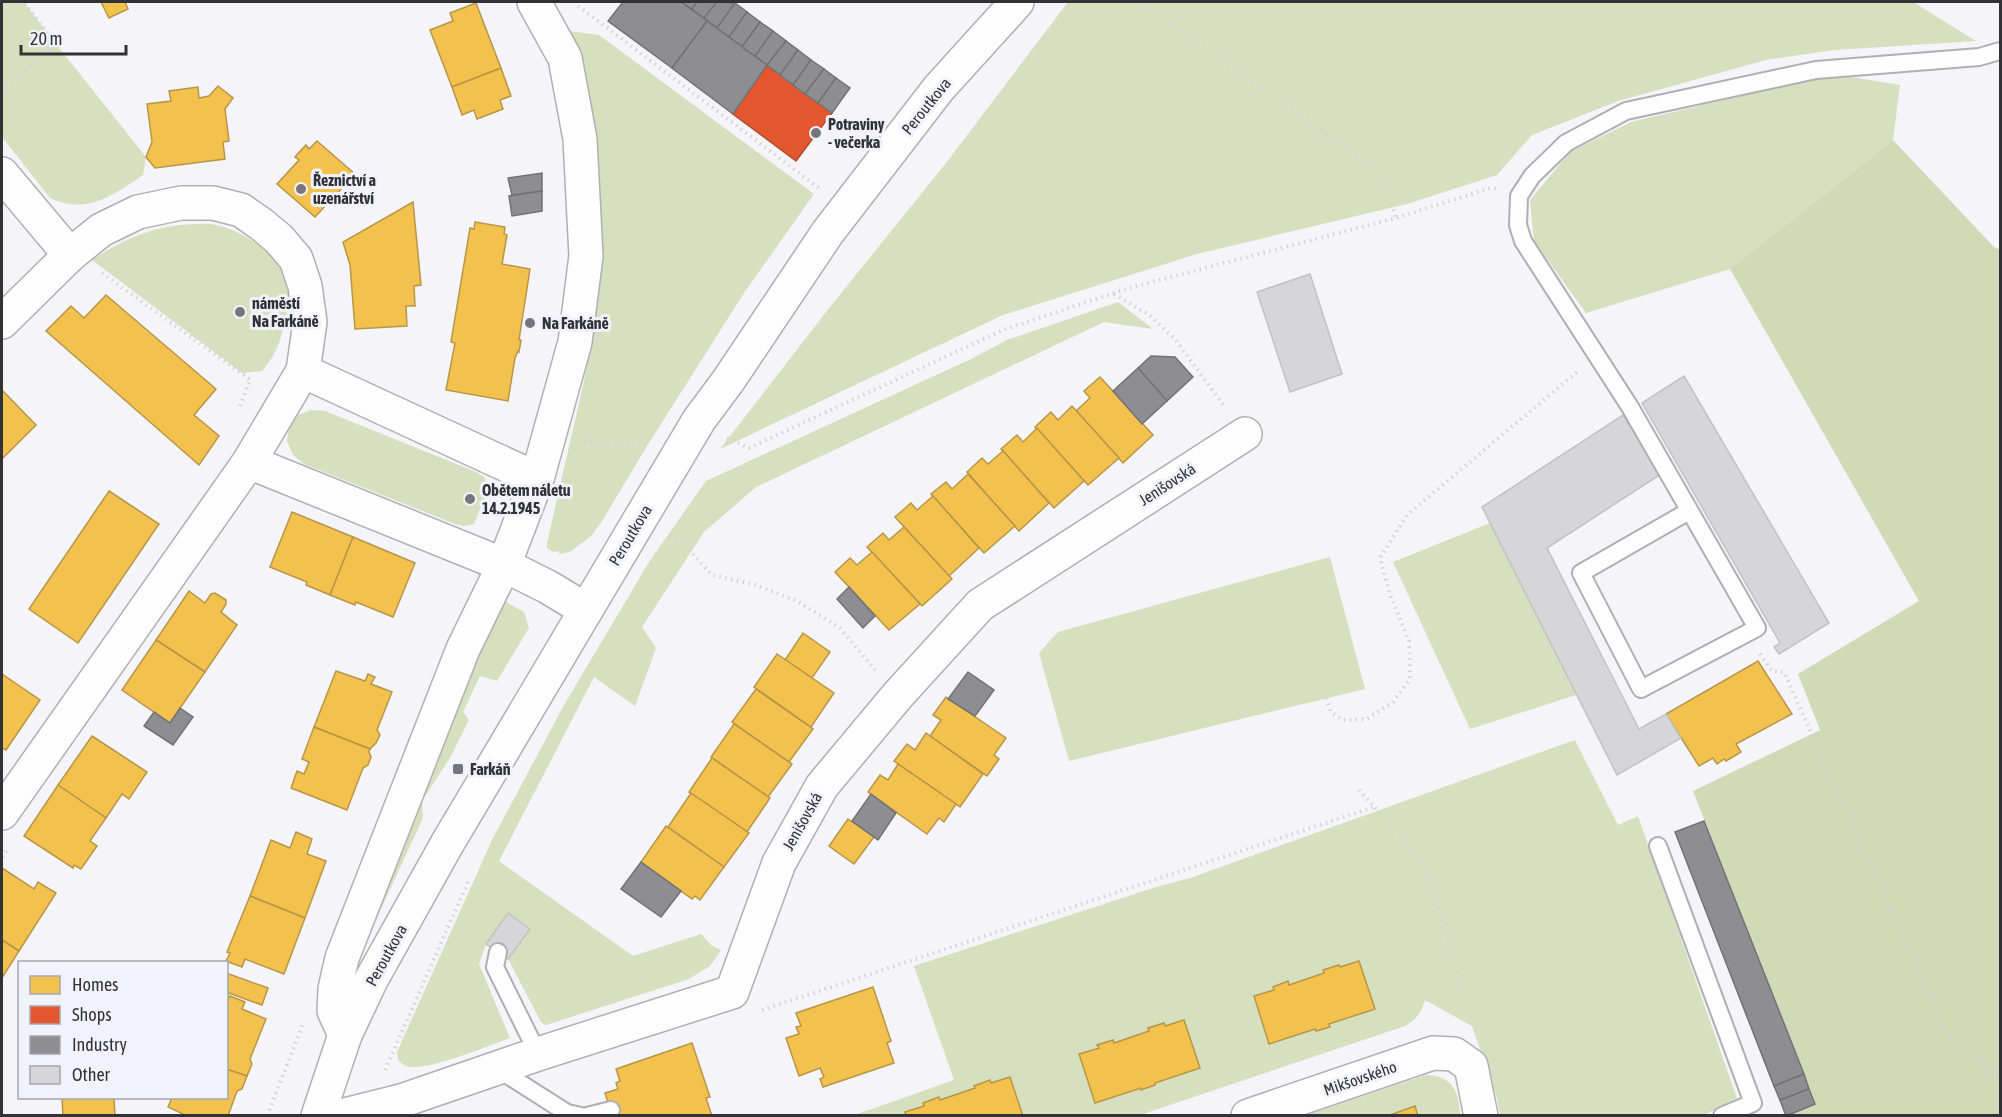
<svg xmlns="http://www.w3.org/2000/svg" width="2002" height="1117" font-family="'Asap Condensed',sans-serif">
	<style>
		.green { fill: #d6e0bf; fill-rule: evenodd }
		.forest { fill: #d0dab6 }
		.homes { fill: #f2c14e; stroke: #b89647; stroke-width: 1.5 }
		.shops { fill: #e4572e; stroke: #af4c30; stroke-width: 1.5 }
		.industry { fill: #8d8d92; stroke: #727276; stroke-width: 1.5 }
		.building { fill: #d6d5d8; stroke: #c2c1c4; stroke-width: 1.5 }
		.lines { fill: none; stroke-linecap: round; stroke-linejoin: round }
		.service-casing { stroke: #b0b0b4; stroke-width: 20 }
		.minor-casing { stroke: #b0b0b4; stroke-width: 36 }
		.tertiary-casing { stroke: #b0b0b4; stroke-width: 36 }
		.path { stroke: #d4d4d7; stroke-width: 4; stroke-dasharray: 1.5 4.5; stroke-linecap: butt }
		.service { stroke: #fdfdfe; stroke-width: 16 }
		.minor { stroke: #fdfdfe; stroke-width: 33 }
		.tertiary { stroke: #fdfdfe; stroke-width: 33 }
		.poi-dot { fill: #76767a; stroke: #f1f3fc; stroke-width: 2 }
		.labels { text-anchor: middle; stroke-width: 6; stroke-linejoin: round; paint-order: stroke }
		.street-label { font-size: 16px; fill: #323236; stroke: #f1f3fc }
		.poi-label { font-size: 16px; font-weight: bold; fill: #323236; stroke: #f1f3fc; text-anchor: start }
	</style>
	<rect width="100%" height="100%" fill="#f4f4f9"/>
	<g class="green">
		<path d="M2,2H24L56,44L146,157L143,175C112,196 87,215 50,198L2,137Z"/>
		<polygon points="1068,2 1913,2 1976,41 1834,50 1766,60 1618,101 1532,135 1497,175 1407,204 1197,254 1003,315 720,449 830,307 946,163"/>
		<polygon points="569,31 599,35 814,194 744,293 647,446 602,521 591,536 570,552 560,554 558,551 553,552 547,548 547,543 584,381 593,334 601,259"/>
		<polygon points="1834,74 1900,85 1893,140 1730,269 1586,313 1534,241 1530,200 1570,152 1631,122"/>
		<path d="M193,224C201,224 209,223 216,225C245,231 280,255 287,285C291,299 287,316 283,330C278,348 274,356 262,371L242,373L92,260C125,238 154,226 193,224Z"/>
		<path d="M1118,302L1153,329L1104,322L756,487L704,532L642,627L656,648L635,706L594,677L499,861L633,956L701,934L711,945L721,950L710,966L689,979L546,1025L541,1022L508,959L530,928L508,913L486,944L479,964L510,1038C490,1045 424,1073 406,1066C403,1065 401,1062 398,1060L397,1052L492,840L564,705L649,562L706,481L971,359L1007,340Z"/>
		<polygon points="311,410 325,411 476,472 484,477 489,486 474,524 464,526 455,524 304,464 293,455 287,441 289,427 298,415"/>
		<polygon points="1490,523 1576,695 1470,729 1393,562"/>
		<polygon points="1330,557 1365,689 1069,761 1039,653 1058,632"/>
		<polygon points="501,599 524,612 529,628 497,681 480,676 463,712 469,720 451,756 422,801 423,818 350,976"/>
		<path d="M1575,740L1618,825L1638,816L1738,1101L1703,1115H1500L1497,1098L1472,1026L1425,1000C1421,1013 1417,1019 1405,1026L1140,1115H1023L1010,1077L991,1083L990,1080L975,1085V1088L940,1100L939,1097L924,1106L905,1112L906,1115L852,1116L954,1080L914,966L1156,887L1190,878ZM1338,965L1375,1009L1329,1024V1027L1316,1031L1315,1029L1269,1044L1255,996L1274,990L1273,987L1288,981L1289,985L1324,973L1323,970ZM1184,1020L1200,1068L1155,1083V1085L1142,1090L1141,1088L1096,1103L1079,1055L1113,1040L1114,1043L1149,1031L1164,1023L1165,1026Z"/>
		<path d="M1426,1075C1453,1076 1459,1092 1460,1115H1418L1414,1106L1387,1115L1304,1116Z"/>
	</g>
	<polygon class="forest" points="1893,140 1994,247 2000,250 2000,1115 1787,1115 1815,1103 1693,791 1820,730 1798,674 1919,601 1730,269"/>
	<g class="homes">
		<polygon points="101,2 127,2 125,2 128,9 109,18"/>
		<polygon points="476,3 501,68 452,87 430,30 453,21 450,13"/>
		<polygon points="501,68 511,96 500,100 503,109 477,119 474,110 462,115 452,87"/>
		<polygon points="218,86 233,98 225,109 229,141 223,142 225,159 155,168 146,157 152,142 147,104 171,101 169,91 198,87 199,98 209,96"/>
		<polygon points="317,141 355,174 315,217 277,184 299,160 295,157 306,145 309,149"/>
		<polygon points="413,202 421,285 414,286 415,306 406,306 407,326 355,329 350,265 343,242"/>
		<polygon points="475,222 505,227 504,234 507,235 502,264 530,269 519,340 521,340 519,352 518,351 515,358 508,401 446,390 455,343 451,342 470,228 474,229"/>
		<polygon points="106,295 216,389 194,415 219,436 199,465 46,331 71,306 84,318"/>
		<polygon points="1100,377 1153,435 1123,463 1076,411 1090,398 1084,391"/>
		<polygon points="2,390 36,425 2,459"/>
		<polygon points="1072,406 1119,458 1088,485 1035,427 1051,412 1058,420"/>
		<polygon points="1037,428 1084,481 1054,508 1001,449 1017,435 1023,442"/>
		<polygon points="1003,451 1049,503 1019,531 967,472 982,458 988,464"/>
		<polygon points="968,474 1015,526 984,553 931,494 946,482 952,489"/>
		<polygon points="109,491 159,524 78,643 29,609"/>
		<polygon points="933,496 979,548 949,576 895,517 911,503 917,510"/>
		<polygon points="292,512 353,537 330,595 306,585 307,582 270,567"/>
		<polygon points="904,527 952,579 922,606 867,547 883,533 889,540"/>
		<polygon points="353,537 415,563 393,617 356,602 355,605 330,595"/>
		<polygon points="872,552 920,604 889,630 835,572 850,558 857,565"/>
		<polygon points="189,591 205,603 211,594 215,593 226,600 226,604 221,612 237,625 205,672 156,640"/>
		<polygon points="803,633 830,652 812,678 785,660"/>
		<polygon points="156,640 205,672 170,723 122,690"/>
		<polygon points="777,654 834,693 811,727 754,687"/>
		<polygon points="1758,661 1792,714 1736,744 1741,752 1726,761 1724,759 1717,764 1713,758 1699,766 1666,714"/>
		<polygon points="336,671 365,681 368,674 375,677 371,684 392,692 377,730 380,735 376,743 370,749 314,727"/>
		<polygon points="2,674 40,700 6,750 2,748"/>
		<polygon points="756,689 813,729 789,762 732,722"/>
		<polygon points="946,697 1006,738 994,755 999,759 987,776 930,736 941,720 933,715"/>
		<polygon points="734,724 792,764 768,797 711,757"/>
		<polygon points="314,727 370,749 369,752 371,757 368,765 363,768 347,810 291,788 297,771 304,774 309,762 302,759"/>
		<polygon points="926,733 983,774 960,807 894,761 907,744 915,750"/>
		<polygon points="92,736 147,772 129,799 122,794 106,818 58,785"/>
		<polygon points="712,758 770,798 747,832 689,792"/>
		<polygon points="898,764 956,804 944,822 939,818 927,834 868,792 880,775 888,780"/>
		<polygon points="58,785 106,818 90,841 97,846 81,869 74,865 73,868 24,836"/>
		<polygon points="691,793 749,833 724,867 668,827"/>
		<polygon points="848,819 874,837 854,864 829,846"/>
		<polygon points="666,826 724,867 700,900 695,896 692,899 641,862"/>
		<polygon points="296,832 312,839 307,854 326,861 305,918 250,896 271,840 290,848"/>
		<polygon points="2,868 34,889 38,882 56,893 19,951 2,940"/>
		<polygon points="250,896 305,918 284,974 245,959 242,967 226,961 230,953 227,952"/>
		<polygon points="2,940 19,951 2,978"/>
		<polygon points="1359,961 1375,1009 1329,1024 1330,1027 1316,1031 1315,1029 1269,1044 1254,996 1274,990 1273,987 1288,981 1289,985 1324,973 1323,970 1339,965 1340,967"/>
		<polygon points="226,973 268,988 262,1005 226,992"/>
		<polygon points="873,987 891,1041 887,1043 894,1063 823,1087 820,1079 824,1077 820,1068 799,1076 786,1038 799,1034 796,1027 801,1026 796,1013"/>
		<polygon points="230,996 245,1002 242,1009 266,1019 250,1059 252,1064 247,1076 226,1069 226,1003"/>
		<polygon points="1184,1020 1200,1068 1155,1083 1155,1085 1141,1090 1141,1088 1095,1103 1079,1054 1099,1048 1097,1045 1113,1040 1114,1043 1149,1031 1148,1028 1164,1023 1165,1026"/>
		<polygon points="692,1043 710,1097 706,1098 712,1116 612,1116 605,1093 618,1089 616,1083 620,1081 616,1069"/>
		<polygon points="226,1069 247,1076 242,1089 237,1091 228,1116 187,1116 168,1107 172,1098 226,1098"/>
		<polygon points="1010,1077 1023,1116 906,1116 905,1112 924,1106 923,1103 939,1097 940,1100 975,1088 974,1086 990,1080 991,1083"/>
		<polygon points="62,1098 114,1098 115,1116 63,1116"/>
		<polygon points="1415,1106 1418,1116 1387,1116"/>
	</g>
	<polygon class="shops" points="767,65 832,113 796,161 733,114"/>
	<g class="industry">
		<polygon points="623,2 681,2 707,21 672,68 608,21"/>
		<polygon points="681,2 697,2 692,9"/>
		<polygon points="697,2 717,2 704,18 692,9"/>
		<polygon points="717,2 735,3 717,28 704,18"/>
		<polygon points="735,3 747,12 729,37 717,28"/>
		<polygon points="747,12 760,22 742,47 729,37"/>
		<polygon points="707,21 767,65 733,114 672,68"/>
		<polygon points="760,22 773,31 755,56 742,47"/>
		<polygon points="773,31 786,41 767,65 755,56"/>
		<polygon points="786,41 798,50 780,75 767,65"/>
		<polygon points="798,50 811,60 793,85 780,75"/>
		<polygon points="811,60 824,69 805,94 793,85"/>
		<polygon points="824,69 836,78 818,103 805,94"/>
		<polygon points="836,78 850,88 832,113 818,103"/>
		<polygon points="542,173 542,191 512,195 508,178"/>
		<polygon points="542,191 542,211 512,216 509,196"/>
		<polygon points="1151,356 1175,357 1193,377 1167,401 1138,368"/>
		<polygon points="1138,368 1167,401 1142,424 1113,391"/>
		<polygon points="849,587 875,616 863,628 837,599"/>
		<polygon points="968,672 994,690 975,716 948,699"/>
		<polygon points="180,708 193,717 173,745 144,726 154,712 170,723"/>
		<polygon points="871,794 896,813 878,840 852,821"/>
		<polygon points="1704,821 1804,1074 1774,1086 1675,832"/>
		<polygon points="641,862 681,891 661,917 621,889"/>
		<polygon points="1804,1074 1809,1089 1780,1100 1774,1086"/>
		<polygon points="1809,1089 1815,1104 1786,1116 1780,1100"/>
	</g>
	<g class="building">
		<polygon points="1310,274 1342,374 1290,392 1257,292"/>
		<polygon points="1684,376 1829,623 1779,654 1774,647 1780,643 1642,403"/>
		<polygon points="1623,415 1661,474 1547,548 1639,729 1666,714 1681,738 1617,775 1482,507"/>
		<polygon points="508,913 530,929 508,959 486,944"/>
	</g>
	<g class="lines">
		<g class="service-casing">
			<g id="service">
				<polyline points="1689,511 1581,573 1641,689 1757,628 1630,407 1523,241 1518,225 1519,196 1532,176 1566,143 1626,111 1816,70 1979,57 2000,51"/>
				<polyline points="1658,846 1753,1103 1722,1116"/>
				<polyline points="498,952 495,967 538,1054"/>
				<polyline points="498,1069 567,1113 581,1116"/>
				<polyline points="587,1116 611,1110"/>
			</g>
		</g>
		<g class="minor-casing">
			<g id="minor">
				<polyline points="2,174 70,255"/>
				<polyline points="2,322 70,255 101,230 138,212 181,203 213,203 241,210 261,224 279,239 296,259 305,286 310,322 303,371 249,462 2,813"/>
				<polyline points="303,371 537,479"/>
				<polyline points="249,462 504,565 548,587 586,610"/>
				<polyline points="345,1035 334,1011 335,989 342,958 463,649 504,565 537,479 575,342 586,256 580,139 565,58 534,2"/>
				<polyline points="341,1116 401,1101 538,1054 732,992 779,863 822,786 898,695 980,605 1245,434"/>
				<polyline points="1248,1116 1433,1053 1454,1054 1471,1066 1481,1116"/>
			</g>
		</g>
		<g class="tertiary-casing">
			<polyline id="tertiary" points="318,1116 345,1035 371,980 447,844 699,420 728,381 828,232 939,88 1017,2"/>
		</g>
		<g class="path">
			<polyline points="1133,2 1143,4 1239,73 1384,173 1396,218"/>
			<polyline points="578,6 819,188"/>
			<polyline points="2,89 56,44 24,2"/>
			<polyline points="102,273 252,381"/>
			<polyline points="1114,294 1148,314 1175,339 1225,407"/>
			<polyline points="240,406 250,380"/>
			<polyline points="727,438 749,448 1003,330 1129,288 1396,218 1491,188 1496,189"/>
			<polyline points="584,442 645,445"/>
			<polyline points="669,537 682,542 712,575 756,585 797,601 840,628 875,670"/>
			<polyline points="1760,654 1772,671 1784,672 1944,1029 2000,1081"/>
			<polyline points="1326,698 1331,712 1343,720 1367,719 1393,702 1410,679 1409,641 1391,597 1380,558 1407,515 1577,372"/>
			<polyline points="1359,790 1399,834 1430,879 1472,1025"/>
			<polyline points="2,857 8,848"/>
			<polyline points="762,1010 1374,807"/>
			<polyline points="385,1070 468,882"/>
			<polyline points="267,1116 303,1024"/>
		</g>
		<use href="#service" class="service"/>
		<use href="#minor" class="minor"/>
		<use href="#tertiary" class="tertiary"/>
	</g>
	<g class="poi-dot">
		<circle cx="816" cy="133" r="6"/>
		<circle cx="301" cy="189" r="6"/>
		<circle cx="240" cy="312" r="6"/>
		<circle cx="530" cy="323" r="6"/>
		<circle cx="470" cy="499" r="6"/>
		<rect x="452" y="763" width="12" height="12" rx="3"/>
	</g>
	<g class="labels">
		<g class="street-label">
			<text transform="translate(926 106) rotate(-51)" y="6">Peroutkova</text>
			<text transform="translate(1167 484) rotate(-33)" y="6">Jenišovská</text>
			<text transform="translate(630 535) rotate(-59)" y="6">Peroutkova</text>
			<text transform="translate(802 821) rotate(-61)" y="6">Jenišovská</text>
			<text transform="translate(386 955) rotate(-61)" y="6">Peroutkova</text>
			<text transform="translate(1360 1078) rotate(-19)" y="6">Mikšovského</text>
		</g>
		<g class="poi-label">
			<text x="828" y="130">Potraviny<tspan x="828" dy="18">- večerka</tspan></text>
			<text x="313" y="186">Řeznictví a<tspan x="313" dy="18">uzenářství</tspan></text>
			<text x="252" y="309">náměstí<tspan x="252" dy="18">Na Farkáně</tspan></text>
			<text x="542" y="329">Na Farkáně</text>
			<text x="482" y="496">Obětem náletu<tspan x="482" dy="18">14.2.1945</tspan></text>
			<text x="470" y="775">Farkáň</text>
		</g>
	</g>
	<rect width="2002" height="1117" fill="none" stroke="#323236" stroke-width="6"/>
	<rect x="18" y="961" width="210" height="138" fill="#f1f3fc" stroke="#a5a6ad" stroke-width="1.5"/>
	<rect x="30" y="976" width="30" height="18" fill="#f2c14e" stroke="#a5a6ad" stroke-width="1.5"/>
	<text x="72" y="991" font-size="18" fill="#323236">Homes</text>
	<rect x="30" y="1006" width="30" height="18" fill="#e4572e" stroke="#a5a6ad" stroke-width="1.5"/>
	<text x="72" y="1021" font-size="18" fill="#323236">Shops</text>
	<rect x="30" y="1036" width="30" height="18" fill="#8d8d92" stroke="#a5a6ad" stroke-width="1.5"/>
	<text x="72" y="1051" font-size="18" fill="#323236">Industry</text>
	<rect x="30" y="1066" width="30" height="18" fill="#d6d5d8" stroke="#a5a6ad" stroke-width="1.5"/>
	<text x="72" y="1081" font-size="18" fill="#323236">Other</text>
	<path d="M21 45v9h105v-9" fill="none" stroke="#323236" stroke-width="3"/>
	<text x="30" y="45" font-size="18" fill="#323236" stroke="#f1f3fc" stroke-width="4.5" paint-order="stroke">20 m</text>
</svg>
